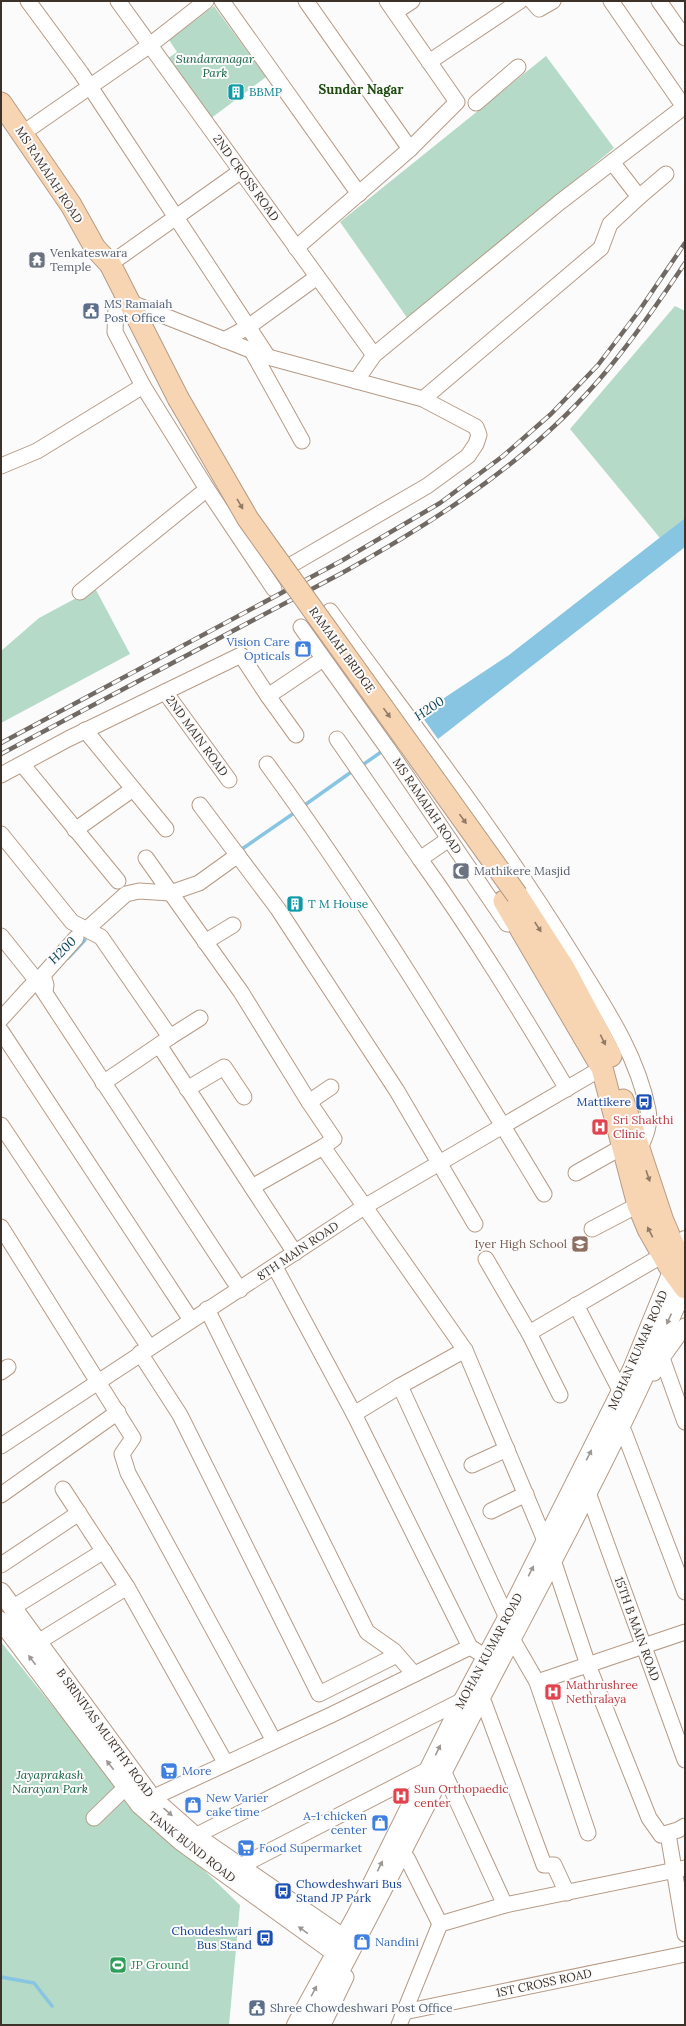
<svg xmlns="http://www.w3.org/2000/svg" width="686" height="2026" font-family="Lora,serif">
	<style>
		.green { fill: #b5dac8 }
		.water { fill: #87c5e2 }
		.lines { fill: none; stroke-linecap: round; stroke-linejoin: round }
		.stream { stroke: #87c5e2; stroke-width: 3.5 }
		.minor-casing { stroke: #b69b86; stroke-width: 17 }
		.tertiary-casing { stroke: #b69b86; stroke-width: 20 }
		.secondary-casing { stroke: #b69b86; stroke-width: 23 }
		.minor { stroke: #fff; stroke-width: 15 }
		.tertiary { stroke: #fff; stroke-width: 18 }
		.secondary { stroke: #f7d5b2; stroke-width: 21 }
		.rail-casing { stroke: #716a64; stroke-width: 4.5 }
		.rail { stroke: #fbfbfb; stroke-width: 3; stroke-dasharray: 9; stroke-linecap: butt }
		.secondary-bridge-casing { stroke: #b69b86; stroke-width: 23; stroke-linecap: butt }
		.secondary-bridge { stroke: #f7d5b2; stroke-width: 21 }
		.oneway { fill: #917b67 }
		.oneway2 { fill: #9e9894 }
		.labels { text-anchor: middle; stroke-width: 4; stroke-linejoin: round; paint-order: stroke }
		.park-label { font-size: 12px; font-style: italic; fill: #176247; stroke: #fbfbfb }
		.culture-label { font-size: 12px; fill: #0d838f; stroke: #fbfbfb; text-anchor: start }
		.street-label { font-size: 12px; fill: #3d322a; stroke: #fbfbfb }
		.worship-label { font-size: 12px; fill: #5b616d; stroke: #fbfbfb; text-anchor: start }
		.service-label { font-size: 12px; fill: #4e5e75; stroke: #fbfbfb; text-anchor: start }
		.shop-label { font-size: 12px; fill: #366cbe; stroke: #fbfbfb; text-anchor: start }
		.transit-label { font-size: 12px; fill: #164399; stroke: #fbfbfb; text-anchor: end }
		.health-label { font-size: 12px; fill: #be3a42; stroke: #fbfbfb; text-anchor: start }
		.education-label { font-size: 12px; fill: #785e54; stroke: #fbfbfb; text-anchor: end }
		.leisure-label { font-size: 12px; fill: #27864d; stroke: #fbfbfb; text-anchor: start }
		.neighbourhood-label { font-size: 13px; font-weight: bold; fill: #1f4b11; stroke: #fbfbfb }
		.water-label { font-size: 13px; font-style: italic; fill: #053d51; stroke: #fbfbfb }
	</style>
	<rect width="100%" height="100%" fill="#fbfbfb"/>
	<g class="green">
		<polygon points="214,6 266,77 210,119 167,59 177,52 169,40"/>
		<polygon points="546,56 614,148 408,319 340,222"/>
		<polygon points="675,306 685,311 685,518 660,538 570,429"/>
		<polygon points="95,588 130,654 1,723 1,651 39,618"/>
		<polygon points="1,1642 118,1787 240,1905 229,2025 1,2025"/>
	</g>
	<polygon class="water" points="685,518 685,547 438,739 420,714 509,655"/>
	<g class="lines">
		<g class="stream">
			<polyline points="361,766 384,750"/>
			<polyline points="302,807 354,770"/>
			<polyline points="239,851 297,811"/>
			<polyline points="68,958 85,940"/>
			<polyline points="1,1977 34,1983 52,2006"/>
		</g>
		<g class="minor-casing">
			<g id="minor">
				<polyline points="28,1 81,73 268,357"/>
				<polyline points="118,1 374,355"/>
				<polyline points="222,1 359,194"/>
				<polyline points="306,1 410,149"/>
				<polyline points="532,1 539,9 553,1"/>
				<polyline points="611,1 684,107"/>
				<polyline points="659,1 685,38"/>
				<polyline points="395,12 412,1"/>
				<polyline points="429,62 520,1"/>
				<polyline points="476,103 518,67"/>
				<polyline points="23,133 150,45 206,1"/>
				<polyline points="639,197 666,174"/>
				<polyline points="296,248 410,149 457,102 387,1"/>
				<polyline points="110,264 241,171"/>
				<polyline points="129,302 268,357 423,399 476,427 479,435 476,444 468,456 427,486 291,565"/>
				<polyline points="116,306 115,332 143,386 207,489 274,589"/>
				<polyline points="224,340 248,327 317,277"/>
				<polyline points="252,351 302,441"/>
				<polyline points="356,381 374,355 560,202 685,106"/>
				<polyline points="423,399 601,248 610,224 639,197 612,162"/>
				<polyline points="1,466 37,451 143,386"/>
				<polyline points="80,592 207,489"/>
				<path d="M330,611C414,726 501,838 575,959C604,1006 637,1054 648,1110C651,1125 645,1137 639,1150"/>
				<polyline points="301,627 388,749 507,924"/>
				<polyline points="165,692 229,780"/>
				<polyline points="268,696 296,735"/>
				<polyline points="85,730 166,829"/>
				<polyline points="337,739 420,859"/>
				<polyline points="22,764 118,881"/>
				<path d="M267,764C368,902 456,1048 544,1194"/>
				<polyline points="1,775 68,739 241,655 268,696 323,659"/>
				<polyline points="200,805 278,909 397,1091 475,1224"/>
				<polyline points="75,830 133,789"/>
				<polyline points="1,834 72,922 101,937 170,1037 159,1045 295,1253"/>
				<path d="M449,839L420,859C473,933 520,1010 567,1089"/>
				<polyline points="146,858 241,992 309,1102 334,1139 323,1147 252,1187"/>
				<polyline points="87,929 126,894 139,891 170,893 199,883 238,855"/>
				<polyline points="1,936 37,981 240,1290"/>
				<polyline points="205,942 233,925"/>
				<polyline points="45,991 46,985 43,975 76,938"/>
				<polyline points="1,1019 31,986"/>
				<polyline points="1,1031 191,1320"/>
				<polyline points="170,1037 200,1018"/>
				<polyline points="103,1083 159,1045"/>
				<polyline points="187,1089 224,1067 244,1097"/>
				<polyline points="309,1102 331,1087"/>
				<polyline points="1,1125 149,1347"/>
				<polyline points="323,1147 465,1350 546,1543"/>
				<polyline points="576,1173 622,1147"/>
				<polyline points="1,1227 133,1438 122,1454 128,1473 274,1741"/>
				<polyline points="592,1229 638,1205"/>
				<polyline points="486,1259 529,1333 560,1395"/>
				<polyline points="275,1267 354,1414 470,1647"/>
				<polyline points="576,1305 621,1392"/>
				<polyline points="207,1309 367,1632 394,1651 414,1674"/>
				<polyline points="529,1333 663,1255 669,1247"/>
				<polyline points="140,1353 180,1415 319,1694 397,1655"/>
				<polyline points="662,1358 685,1422"/>
				<polyline points="1,1372 8,1367"/>
				<polyline points="654,1373 662,1358 685,1326"/>
				<polyline points="400,1386 507,1618"/>
				<polyline points="354,1414 400,1386 465,1350"/>
				<polyline points="624,1432 685,1592"/>
				<polyline points="1,1446 364,1207 602,1068 596,1061"/>
				<polyline points="472,1465 507,1449"/>
				<polyline points="63,1489 127,1587 225,1762"/>
				<polyline points="1,1495 118,1412"/>
				<polyline points="590,1498 685,1760"/>
				<polyline points="491,1511 526,1494"/>
				<polyline points="1,1565 79,1513"/>
				<polyline points="555,1566 588,1665 649,1818 661,1835 678,1830 685,1826"/>
				<polyline points="12,1608 104,1551"/>
				<polyline points="501,1636 515,1644 537,1682 588,1833"/>
				<polyline points="38,1642 127,1587"/>
				<polyline points="537,1682 685,1632"/>
				<polyline points="484,1703 544,1865 554,1865 567,1893"/>
				<polyline points="446,1777 505,1905"/>
				<polyline points="152,1798 331,1715 470,1647 478,1652"/>
				<polyline points="94,1818 126,1787"/>
				<polyline points="668,1834 685,1934"/>
				<polyline points="195,1836 463,1700"/>
				<polyline points="407,1858 440,1924"/>
				<polyline points="241,1866 429,1769"/>
				<polyline points="404,2012 685,1954"/>
				<polyline points="323,2025 346,1977"/>
				<polyline points="399,2025 440,1924 505,1905 685,1868"/>
			</g>
		</g>
		<g class="tertiary-casing">
			<g id="tertiary">
				<polyline points="1,1592 152,1798 195,1836 352,1944"/>
				<polyline points="1,1621 140,1805 182,1842 344,1959"/>
				<polyline points="296,2025 357,1914 463,1700 507,1618 632,1369 685,1240"/>
				<path d="M311,2025C373,1912 430,1795 490,1680C558,1550 629,1420 685,1284"/>
			</g>
		</g>
		<g class="secondary-casing">
			<g id="secondary">
				<polyline points="1,103 71,205 95,248 110,264 178,398"/>
				<polyline points="517,895 564,968 611,1056"/>
				<polyline points="504,901 602,1068 638,1205 648,1229 669,1266 685,1288"/>
				<polyline points="623,1100 663,1221 673,1244 685,1264"/>
			</g>
		</g>
		<use href="#minor" class="minor"/>
		<use href="#tertiary" class="tertiary"/>
		<use href="#secondary" class="secondary"/>
		<g class="rail-casing">
			<g id="rail">
				<polyline points="1,743 343,560 440,503 503,456 551,414 598,365 639,311 685,243"/>
				<path d="M1,754L342,573C440,519 538,455 609,368C636,335 661,299 685,263"/>
			</g>
		</g>
		<use href="#rail" class="rail"/>
		<g class="secondary-bridge-casing">
			<polyline id="secondary-bridge" points="178,398 248,519 517,895"/>
		</g>
		<use href="#secondary-bridge" class="secondary-bridge"/>
	</g>
	<defs><path id="oneway-solid" d="M-6-.8H1V-3.2L6.5 0L1 3.2V.8H-6Z"/></defs>
	<g class="oneway">
		<use href="#oneway-solid" transform="translate(240 504) rotate(60)"/>
		<use href="#oneway-solid" transform="translate(387 713) rotate(54)"/>
		<use href="#oneway-solid" transform="translate(463 819) rotate(54)"/>
		<use href="#oneway-solid" transform="translate(538 927) rotate(57)"/>
		<use href="#oneway-solid" transform="translate(603 1040) rotate(64)"/>
		<use href="#oneway-solid" transform="translate(648 1176) rotate(71)"/>
		<use href="#oneway-solid" transform="translate(650 1232) rotate(-117)"/>
	</g>
	<g class="oneway2">
		<use href="#oneway-solid" transform="translate(669 1319) rotate(114)"/>
		<use href="#oneway-solid" transform="translate(589 1455) rotate(-63)"/>
		<use href="#oneway-solid" transform="translate(531 1571) rotate(-63)"/>
		<use href="#oneway-solid" transform="translate(32 1660) rotate(-127)"/>
		<use href="#oneway-solid" transform="translate(438 1750) rotate(-64)"/>
		<use href="#oneway-solid" transform="translate(110 1765) rotate(-127)"/>
		<use href="#oneway-solid" transform="translate(168 1812) rotate(41)"/>
		<use href="#oneway-solid" transform="translate(380 1866) rotate(-64)"/>
		<use href="#oneway-solid" transform="translate(303 1930) rotate(-144)"/>
		<use href="#oneway-solid" transform="translate(314 1991) rotate(-62)"/>
	</g>
	<defs>
		<g id="building-square" transform="scale(0.9)"><rect x="-9" y="-9" width="18" height="18" rx="4" fill="#0f9aa8" stroke="#fbfbfb"/><path d="M-4-6H4V6H1V3H-1V6H-4ZM-2.5-4.3h1.7v1.8h-1.7ZM.8-4.3h1.7v1.8H.8ZM-2.5-1h1.7V.8h-1.7ZM.8-1h1.7V.8H.8Z" fill="#fff"/></g>
		<g id="temple-square" transform="scale(0.9)"><rect x="-9" y="-9" width="18" height="18" rx="4" fill="#6b7280" stroke="#fbfbfb"/><path d="M0-6L5-2H3V0L6.5 2.5H4V6H1.5V3h-3V6H-4V2.5H-6.5L-3 0V-2H-5Z" fill="#fff"/></g>
		<g id="civic-square" transform="scale(0.9)"><rect x="-9" y="-9" width="18" height="18" rx="4" fill="#5c6f8a" stroke="#fbfbfb"/><path d="M-.6-6.5H3V-4.5H.6V-3L4-1V1h2V6H-6V1h2V-1L-.6-3ZM-1.2 2.5V6h2.4V2.5Z" fill="#fff"/></g>
		<g id="shop-square" transform="scale(0.9)"><rect x="-9" y="-9" width="18" height="18" rx="4" fill="#3f7fe0" stroke="#fbfbfb"/><path d="M-5-2.5h2.3a2.7 3.5 0 0 1 5.4 0H5L5.5 6h-11ZM-1.5-2.5h3a1.5 2.3 0 0 0-3 0Z" fill="#fff"/></g>
		<g id="mosque-square" transform="scale(0.9)"><rect x="-9" y="-9" width="18" height="18" rx="4" fill="#6b7280" stroke="#fbfbfb"/><path d="M3.5-4.9A6 6 0 1 0 3.5 4.9A5 5 0 1 1 3.5-4.9Z" fill="#fff"/></g>
		<g id="bus-square" transform="scale(0.9)"><rect x="-9" y="-9" width="18" height="18" rx="4" fill="#1a4fb4" stroke="#fbfbfb"/><path d="M-5-6H5V4H4V6H2V4H-2V6H-4V4H-5ZM-3.5-4V0h7V-4ZM-3.5 1.2v1.5H-2V1.2ZM2 1.2v1.5H3.5V1.2Z" fill="#fff"/></g>
		<g id="hospital-square" transform="scale(0.9)"><rect x="-9" y="-9" width="18" height="18" rx="4" fill="#e0444e" stroke="#fbfbfb"/><path d="M-5-5h3v3.5h4V-5h3V5h-3V1.5h-4V5h-3Z" fill="#fff"/></g>
		<g id="school-square" transform="scale(0.9)"><rect x="-9" y="-9" width="18" height="18" rx="4" fill="#8d6e63" stroke="#fbfbfb"/><path d="M0-5L7-2L0 1L-7-2ZM-4 1L0 2.5L4 1V4Q0 6-4 4Z" fill="#fff"/></g>
		<g id="supermarket-square" transform="scale(0.9)"><rect x="-9" y="-9" width="18" height="18" rx="4" fill="#3f7fe0" stroke="#fbfbfb"/><path d="M-6-5.5h2.5l.6 2H6L4.5 2H-2.5L-4.4-4H-6ZM-1.5 3.2a1.3 1.3 0 1 0 .1 0ZM3 3.2a1.3 1.3 0 1 0 .1 0Z" fill="#fff"/></g>
		<g id="stadium-square" transform="scale(0.9)"><rect x="-9" y="-9" width="18" height="18" rx="4" fill="#2e9e5b" stroke="#fbfbfb"/><path d="M0-5a6.5 5 0 1 0 0 10a6.5 5 0 1 0 0-10ZM-3.5-1.8h7v3.6h-7Z" fill="#fff"/></g>
	</defs>
	<g fill-rule="evenodd">
		<use href="#building-square" x="236" y="92"/>
		<use href="#temple-square" x="37" y="260"/>
		<use href="#civic-square" x="91" y="311"/>
		<use href="#shop-square" x="303" y="649"/>
		<use href="#mosque-square" x="461" y="871"/>
		<use href="#building-square" x="295" y="904"/>
		<use href="#bus-square" x="644" y="1102"/>
		<use href="#hospital-square" x="600" y="1127"/>
		<use href="#school-square" x="580" y="1244"/>
		<use href="#hospital-square" x="553" y="1692"/>
		<use href="#supermarket-square" x="169" y="1771"/>
		<use href="#hospital-square" x="401" y="1796"/>
		<use href="#shop-square" x="193" y="1805"/>
		<use href="#shop-square" x="380" y="1823"/>
		<use href="#supermarket-square" x="246" y="1848"/>
		<use href="#bus-square" x="283" y="1891"/>
		<use href="#bus-square" x="265" y="1938"/>
		<use href="#shop-square" x="362" y="1942"/>
		<use href="#stadium-square" x="118" y="1965"/>
		<use href="#civic-square" x="257" y="2008"/>
	</g>
	<g class="labels">
		<g class="park-label">
			<text x="215" y="63">Sundaranagar<tspan x="215" dy="14">Park</tspan></text>
			<text x="50" y="1779">Jayaprakash<tspan x="50" dy="14">Narayan Park</tspan></text>
		</g>
		<g class="culture-label">
			<text x="249" y="96">BBMP</text>
			<text x="308" y="908">T M House</text>
		</g>
		<g class="street-label">
			<text transform="translate(49 175) rotate(57)" y="4">MS RAMAIAH ROAD</text>
			<text transform="translate(246 178) rotate(54)" y="4">2ND CROSS ROAD</text>
			<text transform="translate(342 650) rotate(54)" y="4">RAMAIAH BRIDGE</text>
			<text transform="translate(197 736) rotate(54)" y="4">2ND MAIN ROAD</text>
			<text transform="translate(427 806) rotate(56)" y="4">MS RAMAIAH ROAD</text>
			<text transform="translate(298 1251) rotate(-34)" y="4">8TH MAIN ROAD</text>
			<text transform="translate(638 1350) rotate(-66)" y="4">MOHAN KUMAR ROAD</text>
			<text transform="translate(637 1629) rotate(70)" y="4">15TH B MAIN ROAD</text>
			<text transform="translate(489 1651) rotate(-62)" y="4">MOHAN KUMAR ROAD</text>
			<text transform="translate(105 1733) rotate(54)" y="4">B SRINIVAS MURTHY ROAD</text>
			<text transform="translate(192 1847) rotate(38)" y="4">TANK BUND ROAD</text>
			<text transform="translate(544 1983) rotate(-12)" y="4">1ST CROSS ROAD</text>
		</g>
		<g class="worship-label">
			<text x="50" y="257">Venkateswara<tspan x="50" dy="14">Temple</tspan></text>
			<text x="474" y="875">Mathikere Masjid</text>
		</g>
		<g class="service-label">
			<text x="104" y="308">MS Ramaiah<tspan x="104" dy="14">Post Office</tspan></text>
			<text x="270" y="2012">Shree Chowdeshwari Post Office</text>
		</g>
		<g class="shop-label">
			<text x="290" y="646" text-anchor="end">Vision Care<tspan x="290" dy="14">Opticals</tspan></text>
			<text x="182" y="1775">More</text>
			<text x="206" y="1802">New Varier<tspan x="206" dy="14">cake time</tspan></text>
			<text x="367" y="1820" text-anchor="end">A-1 chicken<tspan x="367" dy="14">center</tspan></text>
			<text x="259" y="1852">Food Supermarket</text>
			<text x="375" y="1946">Nandini</text>
		</g>
		<g class="transit-label">
			<text x="631" y="1106">Mattikere</text>
			<text x="296" y="1888" text-anchor="start">Chowdeshwari Bus<tspan x="296" dy="14">Stand JP Park</tspan></text>
			<text x="252" y="1935">Choudeshwari<tspan x="252" dy="14">Bus Stand</tspan></text>
		</g>
		<g class="health-label">
			<text x="613" y="1124">Sri Shakthi<tspan x="613" dy="14">Clinic</tspan></text>
			<text x="566" y="1689">Mathrushree<tspan x="566" dy="14">Nethralaya</tspan></text>
			<text x="414" y="1793">Sun Orthopaedic<tspan x="414" dy="14">center</tspan></text>
		</g>
		<g class="education-label">
			<text x="567" y="1248">Iyer High School</text>
		</g>
		<g class="leisure-label">
			<text x="131" y="1969">JP Ground</text>
		</g>
		<g class="neighbourhood-label">
			<text x="361" y="94">Sundar Nagar</text>
		</g>
		<g class="water-label">
			<text transform="translate(429 708) rotate(-34)" y="5">H200</text>
			<text transform="translate(62 950) rotate(-45)" y="5">H200</text>
		</g>
	</g>
	<rect width="686" height="2026" fill="none" stroke="#3d322a" stroke-width="4"/>
</svg>
